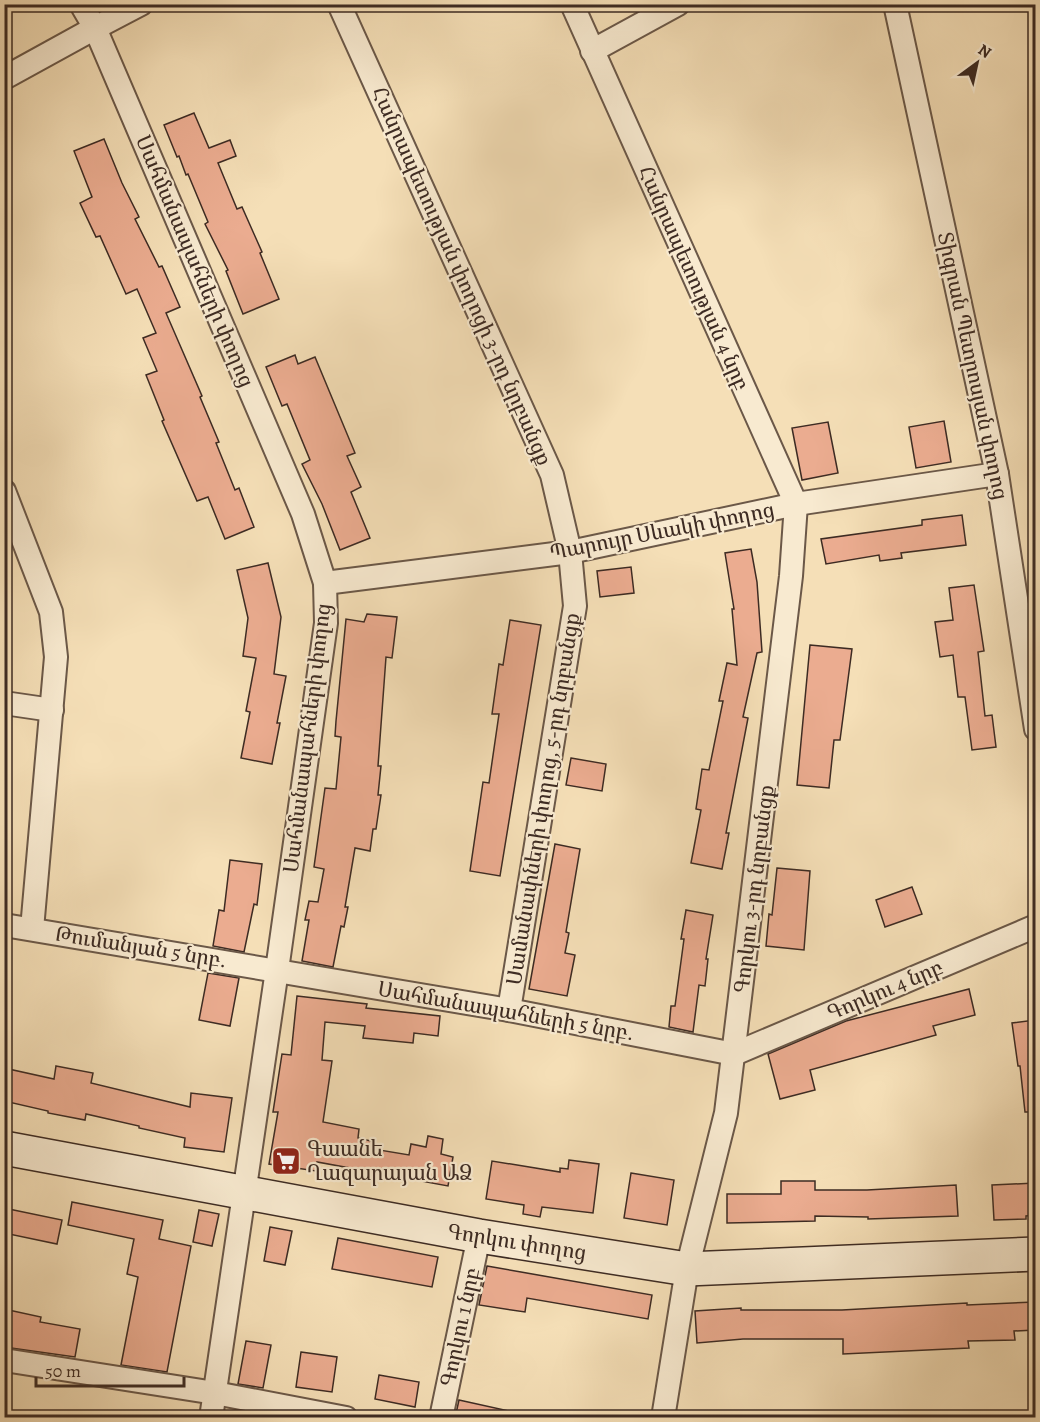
<svg xmlns="http://www.w3.org/2000/svg" width="1040" height="1422" font-family="Alegreya,'Noto Serif Armenian',serif">
	<style>
		.building { fill: #ebac90; stroke: #3d2b23; stroke-width: 1.5 }
		.lines { fill: none; stroke-linecap: round; stroke-linejoin: round }
		.street-casing { stroke: #6b5848; stroke-width: 26 }
		.secondary-casing { stroke: #3d2b23; stroke-width: 36 }
		.street { stroke: #f8ead0; stroke-width: 22 }
		.secondary { stroke: #f8ead0; stroke-width: 33 }
		.labels { text-anchor: middle; stroke-width: 4.5; stroke-linejoin: round; paint-order: stroke }
		.street-label { font-size: 21px; fill: #3d2b23; stroke: #f8ead0 }
		.poi-label { font-size: 21px; fill: #3d2b23; stroke: #f8ead0; text-anchor: start }
	</style>
	<rect width="100%" height="100%" fill="#f5dfb7"/>
	<filter id="stains"><feTurbulence type="fractalNoise" baseFrequency=".00333" numOctaves="4"/><feColorMatrix values="0 0 0 0 .2 0 0 0 0 .09 0 0 0 0 .02 0 0 0 .5 -.17"/></filter>
	<radialGradient id="worn" r=".72"><stop offset=".6" stop-color="#630" stop-opacity="0"/><stop offset="1" stop-color="#630" stop-opacity=".3"/></radialGradient>
	<g class="building">
		<polygon points="194,113 209,148 230,140 236,156 218,163 237,209 242,207 262,252 260,253 279,299 243,314 226,271 228,270 205,224 208,222 188,174 186,175 179,156 177,157 164,125"/>
		<polygon points="104,139 122,183 139,217 135,219 159,267 162,266 180,307 166,313 202,396 200,397 219,442 216,443 235,490 239,488 254,527 225,539 208,497 197,501 162,421 164,420 146,375 157,371 143,338 156,333 137,289 126,294 100,236 96,237 80,203 92,197 74,151"/>
		<polygon points="295,355 298,364 315,357 355,453 347,456 361,487 351,492 370,538 340,550 322,504 302,464 310,460 287,404 282,406 266,367"/>
		<polygon points="944,421 951,462 916,468 909,427"/>
		<polygon points="828,422 838,473 802,480 792,428"/>
		<polygon points="962,515 966,545 901,553 902,558 880,561 879,555 826,564 821,539 922,525 922,520"/>
		<polygon points="751,549 757,582 762,652 757,653 743,717 748,718 726,833 729,833 722,869 691,863 701,810 696,809 702,769 709,770 723,701 719,701 727,663 737,665 732,609 734,609 725,553"/>
		<polygon points="268,563 281,617 274,674 286,676 277,723 280,723 272,764 241,758 250,712 246,711 256,658 243,656 248,618 237,570"/>
		<polygon points="631,567 634,593 600,597 597,571"/>
		<polygon points="974,585 984,651 978,652 985,716 992,715 996,747 972,750 965,697 958,697 953,655 940,657 935,622 953,620 949,588"/>
		<polygon points="367,614 397,617 392,658 386,657 378,766 381,766 378,795 381,795 376,829 373,829 370,851 355,848 345,907 348,907 344,927 341,926 333,967 302,961 309,920 305,920 309,901 318,902 324,869 314,867 325,788 336,789 341,737 335,736 336,721 346,619 364,622"/>
		<polygon points="510,620 541,625 500,876 470,871 483,782 489,783 499,714 492,714 499,664 503,665"/>
		<polygon points="810,645 852,649 840,740 834,740 829,788 797,785"/>
		<polygon points="571,758 606,764 602,791 566,785"/>
		<polygon points="555,844 580,849 566,932 569,933 565,953 575,955 567,996 529,989"/>
		<polygon points="230,860 262,864 257,905 254,904 244,952 213,946 219,910 224,911"/>
		<polygon points="777,868 810,871 804,950 766,946 769,914 772,915"/>
		<polygon points="912,887 922,914 885,927 876,900"/>
		<polygon points="686,910 713,915 706,959 708,959 705,986 699,985 693,1032 669,1027 671,1006 675,1006 684,939 681,939"/>
		<polygon points="208,973 239,978 230,1026 199,1020"/>
		<polygon points="969,989 975,1015 933,1026 936,1035 810,1070 815,1090 780,1099 768,1054 846,1021"/>
		<polygon points="297,996 367,1004 366,1008 440,1016 438,1036 414,1033 413,1043 363,1038 365,1026 325,1022 322,1060 332,1061 323,1122 359,1129 358,1138 375,1142 373,1149 409,1155 411,1144 426,1147 428,1136 443,1139 441,1154 453,1157 448,1186 317,1162 316,1171 269,1164 278,1112 273,1112 282,1054 291,1055"/>
		<polygon points="1035,1020 1035,1112 1025,1112 1020,1066 1018,1066 1012,1023"/>
		<polygon points="56,1066 93,1073 91,1083 190,1107 191,1093 232,1098 224,1152 184,1147 185,1138 139,1128 139,1126 86,1114 85,1120 48,1113 48,1111 4,1101 4,1068 54,1079"/>
		<polygon points="569,1160 599,1164 593,1213 542,1207 540,1217 523,1214 524,1205 486,1199 492,1161 560,1172 560,1168 568,1169"/>
		<polygon points="631,1173 674,1180 667,1225 624,1218"/>
		<polygon points="781,1181 815,1181 815,1190 867,1190 956,1185 958,1216 868,1219 868,1217 815,1216 815,1221 727,1223 727,1194 781,1194"/>
		<polygon points="1035,1183 1035,1215 1026,1216 1026,1219 994,1220 992,1185"/>
		<polygon points="72,1202 163,1220 159,1239 191,1246 167,1372 121,1365 138,1277 127,1274 134,1239 68,1225"/>
		<polygon points="4,1208 62,1220 57,1244 4,1233"/>
		<polygon points="199,1210 219,1214 212,1246 193,1242"/>
		<polygon points="270,1227 292,1231 285,1265 264,1261"/>
		<polygon points="338,1238 438,1257 432,1287 332,1269"/>
		<polygon points="487,1266 652,1295 648,1319 527,1298 525,1312 479,1305"/>
		<polygon points="1035,1302 1035,1330 1014,1331 1015,1340 968,1341 969,1348 843,1354 843,1339 743,1339 697,1343 695,1311 741,1308 741,1310 842,1310 967,1303 967,1305"/>
		<polygon points="4,1309 41,1317 40,1322 80,1329 75,1357 4,1347"/>
		<polygon points="246,1341 271,1345 263,1388 238,1384"/>
		<polygon points="301,1352 337,1357 332,1392 296,1387"/>
		<polygon points="379,1375 419,1382 415,1407 375,1399"/>
		<polygon points="459,1400 509,1411 508,1418 455,1418"/>
	</g>
	<g class="lines">
		<g class="street-casing">
			<g id="street">
				<polyline points="81,4 95,28 303,514 325,583 326,623 277,970 211,1418"/>
				<polyline points="339,4 552,475 570,552 575,606 509,1010"/>
				<polyline points="572,4 796,504 791,576 726,1113 687,1269 663,1418"/>
				<polyline points="895,4 997,474 1036,729"/>
				<polyline points="592,51 678,4"/>
				<polyline points="4,78 95,28 141,4"/>
				<polyline points="4,491 51,612 56,657 32,929"/>
				<polyline points="325,583 570,552 796,504 997,474"/>
				<polyline points="4,703 52,710"/>
				<polyline points="4,925 509,1010 734,1054 1036,926"/>
				<polyline points="4,1360 215,1393 346,1418"/>
				<polyline points="441,1418 479,1236"/>
			</g>
		</g>
		<g class="secondary-casing">
			<polyline id="secondary" points="4,1148 479,1236 687,1269 1036,1254"/>
		</g>
		<use href="#street" class="street"/>
		<use href="#secondary" class="secondary"/>
	</g>
	<defs>
		<g id="supermarket-square" transform="scale(1.5)"><rect x="-9" y="-9" width="18" height="18" rx="4" fill="#8f2418" stroke="#f8ead0"/><path d="M-6-5.5h2.5l.6 2H6L4.5 2H-2.5L-4.4-4H-6ZM-1.5 3.2a1.3 1.3 0 1 0 .1 0ZM3 3.2a1.3 1.3 0 1 0 .1 0Z" fill="#fff"/></g>
	</defs>
	<g fill-rule="evenodd">
		<use href="#supermarket-square" x="286" y="1161"/>
	</g>
	<g class="labels">
		<g class="street-label">
			<text transform="translate(195 261) rotate(67)" y="7">Սահմանապահների փողոց</text>
			<text transform="translate(462 276) rotate(66)" y="7">Հանրապետության փողոցի 3-րդ նրբանցք</text>
			<text transform="translate(694 278) rotate(66)" y="7">Հանրապետության 4 նրբ</text>
			<text transform="translate(973 366) rotate(78)" y="7">Տիգրան Պետրոսյան փողոց</text>
			<text transform="translate(662 531) rotate(-11)" y="7">Պարույր Սևակի փողոց</text>
			<text transform="translate(307 738) rotate(-83)" y="7">Սահմանապահների փողոց</text>
			<text transform="translate(543 799) rotate(-81)" y="7">Սամանափների փողոց, 5-րդ նրբանցք</text>
			<text transform="translate(754 889) rotate(-83)" y="7">Գորկու 3-րդ նրբանցք</text>
			<text transform="translate(141 947) rotate(9)" y="7">Թումանյան 5 նրբ.</text>
			<text transform="translate(885 990) rotate(-23)" y="7">Գորկու 4 նրբ</text>
			<text transform="translate(506 1011) rotate(10)" y="7">Սահմանապահների 5 նրբ.</text>
			<text transform="translate(517 1242) rotate(9)" y="7">Գորկու փողոց</text>
			<text transform="translate(460 1327) rotate(-78)" y="7">Գորկու 1 նրբ</text>
		</g>
		<g class="poi-label">
			<text x="307" y="1156">Գաանե<tspan x="307" dy="24">Ղազարայան ԱՁ</tspan></text>
		</g>
	</g>
	<rect width="1040" height="1422" fill="none" stroke="#f5dfb7" stroke-width="24"/>
	<rect x="6" y="6" width="1028" height="1410" fill="none" stroke="#3d2b23" stroke-width="3"/>
	<rect x="12" y="12" width="1016" height="1398" fill="none" stroke="#3d2b23" stroke-width="1.5"/>
	<g transform="translate(977 63) rotate(33)" stroke="#f8ead0" stroke-width="4.5" paint-order="stroke">
	<path d="M0-4.5L10 22L0 15L-10 22Z" fill="#3d2b23"/>
	<text y="-9" font-size="16" font-weight="bold" text-anchor="middle" fill="#3d2b23">N</text>
	</g>
	<path d="M36 1377v9h148v-9" fill="none" stroke="#3d2b23" stroke-width="3"/>
	<text x="45" y="1377" font-size="18" fill="#3d2b23" stroke="#f8ead0" stroke-width="4.5" paint-order="stroke">50 m</text>
	<rect width="100%" height="100%" filter="url(#stains)"/>
	<rect width="100%" height="100%" fill="url(#worn)"/>
</svg>
